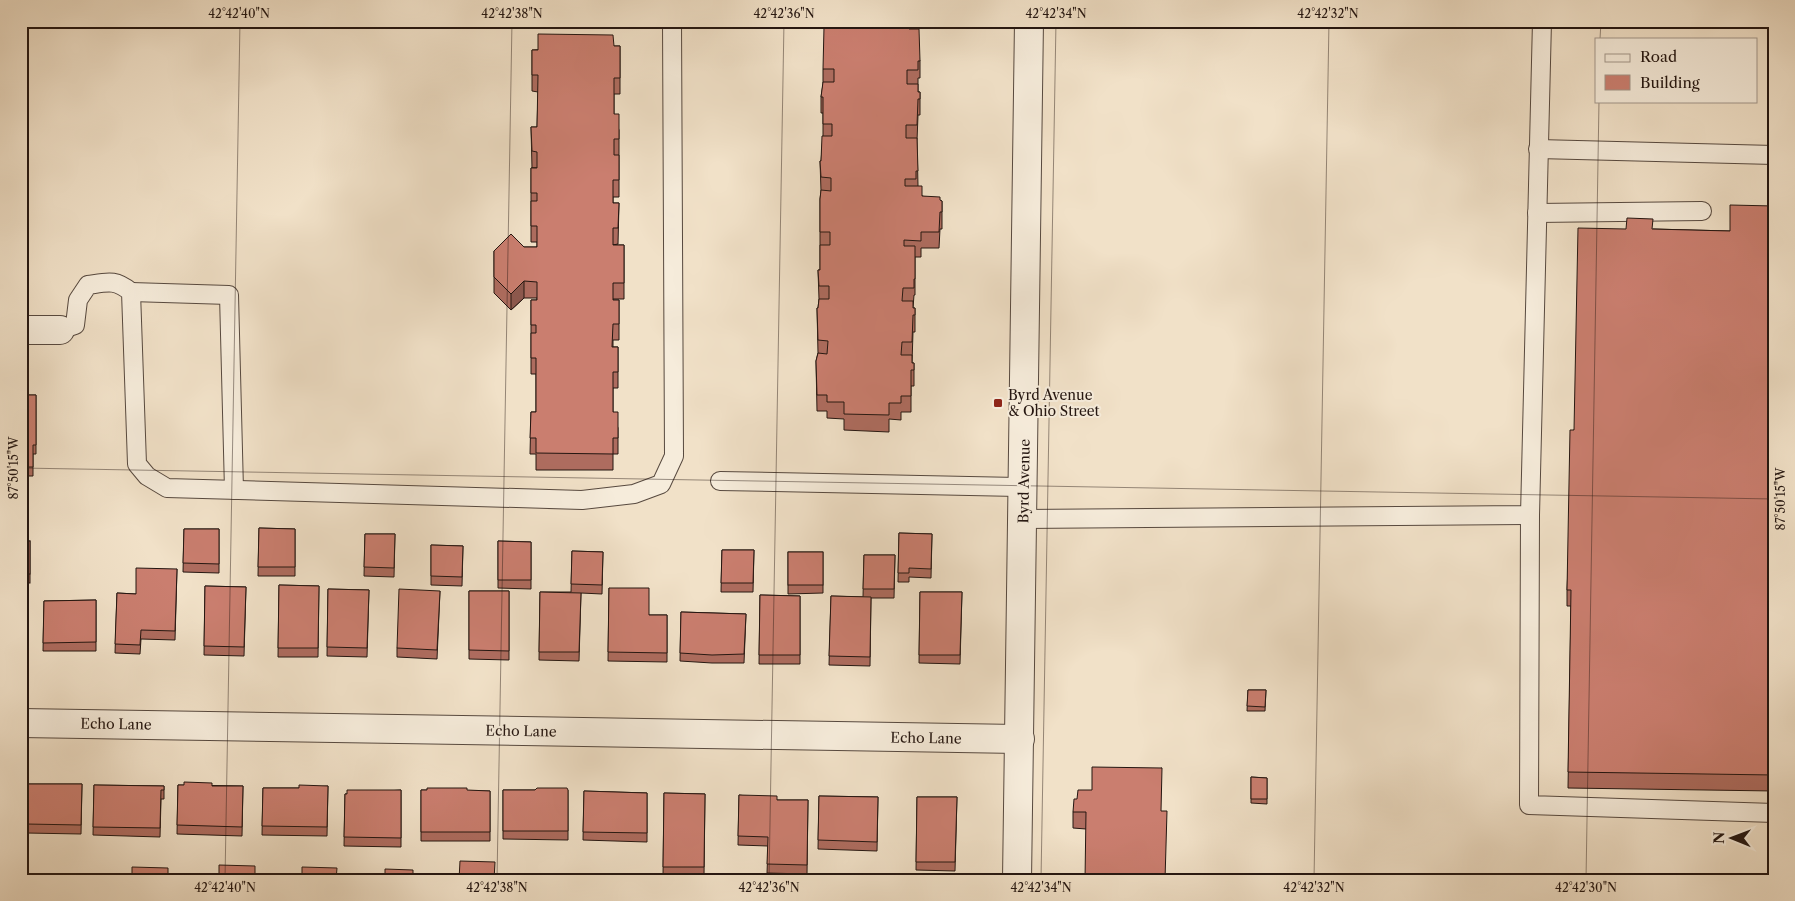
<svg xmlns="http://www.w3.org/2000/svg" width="1795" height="901" font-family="'Libre Caslon Text',serif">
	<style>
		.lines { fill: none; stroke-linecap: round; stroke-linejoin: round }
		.lane-casing { stroke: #57493f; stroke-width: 20 }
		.street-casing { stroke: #57493f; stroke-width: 30 }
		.lane { stroke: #f6ecdb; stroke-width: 18 }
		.street { stroke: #f6ecdb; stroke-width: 28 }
		.wall { fill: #ae6c5f; stroke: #241611 }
		.shaded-wall { fill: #8d584e; stroke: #241611 }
		.building { fill: #ca7e6f; stroke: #241611 }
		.ticks { fill: none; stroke: #241611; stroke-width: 1; stroke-opacity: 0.45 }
		.poi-dot { fill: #8f2418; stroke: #f6ecdb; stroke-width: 2 }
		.labels { text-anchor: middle; stroke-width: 4; stroke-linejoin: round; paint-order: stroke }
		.poi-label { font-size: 14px; fill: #241611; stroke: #f6ecdb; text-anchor: start }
		.street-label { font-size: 14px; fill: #241611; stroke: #f6ecdb }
		.neatline { fill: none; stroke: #241611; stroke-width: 2 }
		.ticks-label { font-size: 12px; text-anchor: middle; fill: #241611 }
	</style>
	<rect width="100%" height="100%" fill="#f1e1c8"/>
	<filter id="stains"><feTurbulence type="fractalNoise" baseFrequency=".004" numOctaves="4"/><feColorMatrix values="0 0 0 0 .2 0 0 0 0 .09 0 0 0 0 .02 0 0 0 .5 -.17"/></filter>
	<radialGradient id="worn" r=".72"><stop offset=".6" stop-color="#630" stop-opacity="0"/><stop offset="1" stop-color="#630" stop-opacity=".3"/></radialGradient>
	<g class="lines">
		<g class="lane-casing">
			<g id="lane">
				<polyline points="1538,149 1774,155"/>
				<polyline points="1537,213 1702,211"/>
				<polyline points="131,292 229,295 234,490"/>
				<path d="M60,330L75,325L78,300L88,285C108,282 115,279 131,292L137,464L147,476L167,488L582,500L634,494L661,484L674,456L672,21"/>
				<polyline points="720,481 1024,487"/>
				<polyline points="1530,515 1529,805 1774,813"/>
				<polyline points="1023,519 1530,515 1542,21"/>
			</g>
		</g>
		<g class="street-casing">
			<g id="street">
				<polyline points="21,330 60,330"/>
				<polyline points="21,723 1020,739"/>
				<polyline points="1017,880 1029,21"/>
			</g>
		</g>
		<use href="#lane" class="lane"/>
		<use href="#street" class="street"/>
	</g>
	<g class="wall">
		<polygon points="909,29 920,61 920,78 918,78 918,92 920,92 920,115 918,115 917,141 918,186 922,196 942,201 942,229 940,229 939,248 921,248 921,257 915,257 915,295 914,295 913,308 915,308 915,332 913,332 912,363 914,363 914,386 911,386 911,412 901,412 901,420 889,419 889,432 844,430 844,419 827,418 827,411 817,411 816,361 818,353 817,308 818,308 819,299 818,270 820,270 820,199 821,191 820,161 821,161 823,136 823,113 821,113 821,97 823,84 823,69"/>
		<polygon points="614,46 620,46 620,94 614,94 614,114 619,130 619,197 613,197 613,203 619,203 618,244 613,245 624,245 624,299 613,299 613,300 619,300 619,340 613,340 613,347 618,347 618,388 613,388 613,412 618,428 618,454 613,454 613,470 536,470 536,454 530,454 531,412 536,412 536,374 531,374 531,300 537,300 537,298 524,298 511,310 494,293 494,251 524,247 537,247 537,242 531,242 531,168 537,168 532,168 531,127 537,127 538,92 532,91 532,50"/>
		<polygon points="1774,206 1774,791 1568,788 1571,606 1567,606 1567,590 1574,430 1653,229 1730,231"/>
		<polygon points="21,395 36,395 36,454 33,454 33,476 21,476"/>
		<polygon points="259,528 295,529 295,576 258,576"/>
		<polygon points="184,529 219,529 219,573 183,572"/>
		<polygon points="899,533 932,534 931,578 909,577 909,582 898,582"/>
		<polygon points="365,534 395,534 394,577 364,576"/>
		<rect x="21" y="541" width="9" height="42"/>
		<polygon points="498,541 531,542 531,589 498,588"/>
		<polygon points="431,545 463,546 462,586 431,585"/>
		<polygon points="722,550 754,550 753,592 721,592"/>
		<polygon points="572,551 603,552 602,594 581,593 579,661 539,660 540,592 571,592"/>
		<polygon points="788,552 823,552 823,593 788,594"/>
		<polygon points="864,555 895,555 894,598 871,598 870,666 829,665 831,596 863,597"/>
		<polygon points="177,569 175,640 141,639 140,654 115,653 117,593 136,594"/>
		<polygon points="279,585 319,586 318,657 278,657"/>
		<polygon points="205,586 246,587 244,656 204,655"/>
		<polygon points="609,588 649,615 667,615 667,662 608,661"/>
		<polygon points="328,589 369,590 367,657 327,656"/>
		<polygon points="440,591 437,659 397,657 397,648"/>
		<polygon points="469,591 509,591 509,660 469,659"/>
		<polygon points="920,592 962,592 960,664 919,663"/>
		<polygon points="760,595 800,596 800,664 759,664"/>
		<polygon points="96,600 96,651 43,651 44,601"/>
		<polygon points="681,612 746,614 744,663 712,663 680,661"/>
		<polygon points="1248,690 1266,690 1265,711 1247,711"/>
		<polygon points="1162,768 1086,829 1073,828 1073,812 1092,790"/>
		<polygon points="1251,777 1267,778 1267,804 1251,803"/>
		<polygon points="27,784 82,784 81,834 26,833"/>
		<polygon points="94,785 164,786 164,799 161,799 160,837 93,835"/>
		<polygon points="178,785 243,786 242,836 177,834"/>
		<polygon points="328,786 327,836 262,835 263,788 299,788"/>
		<polygon points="401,790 401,847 344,846 345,794"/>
		<polygon points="421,790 490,791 490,841 421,841"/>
		<polygon points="503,790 568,790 568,840 503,839"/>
		<polygon points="584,791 647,793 647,842 583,840"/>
		<polygon points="664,793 705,794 704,876 663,876"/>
		<polygon points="739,795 777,800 808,800 807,874 767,873 768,846 738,845"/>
		<polygon points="819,796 878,797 877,851 818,849"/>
		<polygon points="917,797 957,797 955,871 916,870"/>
	</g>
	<polygon class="shaded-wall" points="524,281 524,298 511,310 511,294"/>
	<g class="building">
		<polygon points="835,21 909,22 909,29 919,29 920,61 918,61 918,70 907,70 907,84 918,84 918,92 920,92 920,99 918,99 917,125 906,125 906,138 917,138 918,171 916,171 916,179 905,179 905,186 922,186 922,196 940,197 940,200 942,201 942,212 940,212 939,232 921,232 921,241 904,240 904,246 915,246 915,279 914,279 914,288 903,288 902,301 913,301 913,308 915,308 915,315 913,315 912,342 902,342 901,355 912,355 912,363 914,363 914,370 911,370 911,396 901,396 901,403 889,403 889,415 844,414 844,402 827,402 827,395 817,395 816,361 818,353 827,354 828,341 818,340 817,308 818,308 819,299 829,299 829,286 819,286 818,270 820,270 820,245 830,245 830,232 820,232 820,199 821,190 831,191 831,178 821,177 820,161 821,161 822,136 832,136 832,124 823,124 823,97 821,97 823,82 834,82 834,69 823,69 824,27 835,28"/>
		<polygon points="538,34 613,35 614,46 620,46 620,78 614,78 614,114 619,114 619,139 614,139 614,155 619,155 619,180 613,180 613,203 619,203 618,228 613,228 613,245 624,245 624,283 613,283 613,300 619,300 619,324 613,324 612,347 618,347 618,372 613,372 613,412 618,412 618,438 613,438 613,454 536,453 536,438 530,438 531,412 536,412 536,358 531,358 531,333 536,333 536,325 531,325 531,300 537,300 537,282 524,281 511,294 494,277 494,251 511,234 524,247 537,247 537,226 531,226 531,201 537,201 537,193 531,193 531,168 537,168 537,152 532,151 531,127 537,127 538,75 532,75 532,50 538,50"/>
		<polygon points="1730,205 1774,206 1774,775 1568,772 1571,590 1567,590 1570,430 1574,430 1578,228 1626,229 1627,218 1653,219 1652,229 1730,231"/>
		<polygon points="21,395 36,395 36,445 33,445 33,467 21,467"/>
		<polygon points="259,528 295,529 295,567 258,567"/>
		<polygon points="184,529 219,529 219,564 183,563"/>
		<polygon points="899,533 932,534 931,569 909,568 909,573 898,573"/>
		<polygon points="365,534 395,534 394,568 364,567"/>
		<rect x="21" y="541" width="9" height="33"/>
		<polygon points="498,541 531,542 531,580 498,580"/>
		<polygon points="431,545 463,546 462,577 431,576"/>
		<polygon points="722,550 754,550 753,583 721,583"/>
		<polygon points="572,551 603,552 602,585 571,584"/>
		<rect x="788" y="552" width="35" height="33"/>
		<polygon points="864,555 895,555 894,589 863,589"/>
		<polygon points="136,568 177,569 175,631 141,630 140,645 115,644 117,593 136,594"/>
		<polygon points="279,585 319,586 318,648 278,648"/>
		<polygon points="205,586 246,587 244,647 204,646"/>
		<polygon points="609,588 649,588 649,615 667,615 667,653 608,652"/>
		<polygon points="328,589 369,590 367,648 327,647"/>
		<polygon points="399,589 440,591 437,650 397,648"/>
		<polygon points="469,591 509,591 509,651 469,650"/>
		<polygon points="540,592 581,593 579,652 539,652"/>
		<polygon points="920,592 962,592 960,655 919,655"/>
		<polygon points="760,595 800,596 800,655 759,655"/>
		<polygon points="831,596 871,597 870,657 829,656"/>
		<polygon points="96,600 96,642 43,643 44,601"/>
		<polygon points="681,612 746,614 744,654 712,655 680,653"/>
		<polygon points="1248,690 1266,690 1265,707 1247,706"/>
		<polygon points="1092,767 1162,768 1161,811 1167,811 1165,880 1085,880 1086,812 1073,812 1074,799 1077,799 1078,790 1092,790"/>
		<polygon points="1251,777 1267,778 1267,799 1251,799"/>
		<polygon points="184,782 212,783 212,786 243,786 242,827 177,825 178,785 184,785"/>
		<polygon points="27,784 82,784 81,825 26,824"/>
		<polygon points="94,785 164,786 164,790 161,790 160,828 93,827"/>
		<polygon points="299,785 328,786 327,827 262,826 263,788 299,788"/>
		<polygon points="427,788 467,788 467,790 490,791 490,832 421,832 421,790 427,790"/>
		<polygon points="537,788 567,788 568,790 568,831 503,831 503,790 535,790"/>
		<polygon points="347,790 401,790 401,838 344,837 345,794 347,794"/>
		<polygon points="584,791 647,793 647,833 583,832"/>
		<polygon points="664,793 705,794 704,867 663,867"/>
		<polygon points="739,795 777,796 777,800 808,800 807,865 767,864 768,837 738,836"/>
		<polygon points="819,796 878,797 877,842 818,840"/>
		<polygon points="917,797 957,797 955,862 916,862"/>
		<polygon points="460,861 495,862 494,880 459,880"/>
		<polygon points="219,865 255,866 255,880 219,880"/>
		<polygon points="132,867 168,868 168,880 132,880"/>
		<polygon points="302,867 337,868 336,880 302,880"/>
		<polygon points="385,869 413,870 413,880 385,880"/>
		<polygon points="528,876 573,877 573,880 528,880"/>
	</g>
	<path class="ticks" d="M1600,39L1601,21M21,468L1774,499M225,880L240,21M497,880L512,21M769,880L784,21M1041,880L1056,21M1314,880L1329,21M1586,880L1599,101"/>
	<rect class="poi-dot" x="993" y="398" width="10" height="10" rx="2.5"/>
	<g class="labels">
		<g class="poi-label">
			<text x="1008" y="400">Byrd Avenue<tspan x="1008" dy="16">&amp; Ohio Street</tspan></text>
		</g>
		<g class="street-label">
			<text transform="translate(1024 481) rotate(-89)" y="5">Byrd Avenue</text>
			<text transform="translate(116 724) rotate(1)" y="5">Echo Lane</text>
			<text transform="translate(521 731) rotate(1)" y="5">Echo Lane</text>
			<text transform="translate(926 738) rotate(1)" y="5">Echo Lane</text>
		</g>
	</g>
	<rect width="1795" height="901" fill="none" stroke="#f1e1c8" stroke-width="55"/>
	<rect x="1595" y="38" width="162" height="65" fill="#f6ecdb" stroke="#a2968a"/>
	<rect x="1605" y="54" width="25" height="8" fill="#f6ecdb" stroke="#a2968a"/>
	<text x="1640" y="62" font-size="15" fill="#241611">Road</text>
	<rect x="1605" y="75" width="25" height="15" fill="#ca7e6f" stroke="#a2968a"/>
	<text x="1640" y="88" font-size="15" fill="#241611">Building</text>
	<g transform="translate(1732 838) rotate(271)" stroke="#f6ecdb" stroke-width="4" paint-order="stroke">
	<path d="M0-4L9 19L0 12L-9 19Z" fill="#241611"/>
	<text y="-8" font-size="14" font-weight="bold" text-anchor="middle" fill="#241611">N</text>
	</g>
	<rect x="28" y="28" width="1740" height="846" class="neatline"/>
	<g class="ticks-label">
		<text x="239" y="18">42°42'40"N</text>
		<text x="512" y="18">42°42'38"N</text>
		<text x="784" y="18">42°42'36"N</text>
		<text x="1056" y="18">42°42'34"N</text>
		<text x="1328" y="18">42°42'32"N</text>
		<text transform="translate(14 468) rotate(-90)" y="4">87°50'15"W</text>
		<text transform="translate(1781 499) rotate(-90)" y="4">87°50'15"W</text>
		<text x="225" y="892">42°42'40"N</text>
		<text x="497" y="892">42°42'38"N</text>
		<text x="769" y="892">42°42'36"N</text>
		<text x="1041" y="892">42°42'34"N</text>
		<text x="1314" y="892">42°42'32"N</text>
		<text x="1586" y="892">42°42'30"N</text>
	</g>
	<rect width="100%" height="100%" filter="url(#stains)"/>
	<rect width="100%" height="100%" fill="url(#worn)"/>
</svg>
